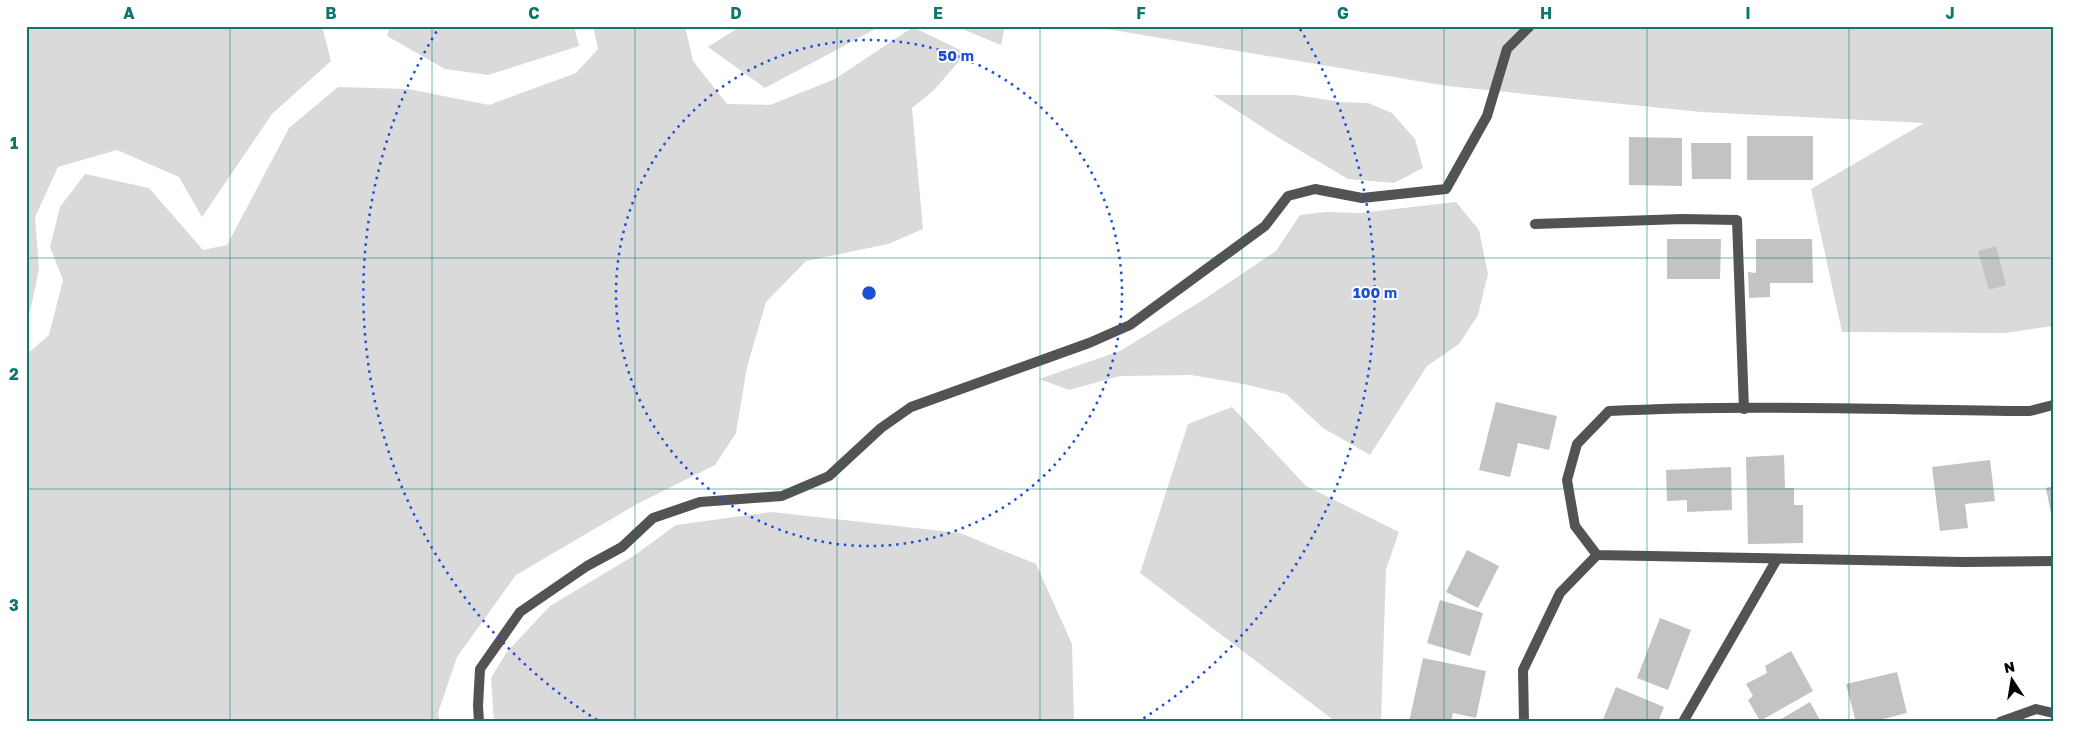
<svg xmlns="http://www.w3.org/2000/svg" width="2079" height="748" font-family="'Golos Text',sans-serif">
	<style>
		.green { fill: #dadada }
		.building { fill: #c3c3c3 }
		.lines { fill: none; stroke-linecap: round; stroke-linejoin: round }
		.street { stroke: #535353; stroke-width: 10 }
		.grid { fill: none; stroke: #0f766e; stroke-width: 1; stroke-opacity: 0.55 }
		.ring { fill: none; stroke: #1d4ed8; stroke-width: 2.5; stroke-dasharray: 2.5 5 }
		.centre { fill: #1d4ed8; stroke: #fff; stroke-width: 2.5 }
		.ring-label { font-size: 15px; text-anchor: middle; font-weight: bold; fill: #1d4ed8; stroke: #fff; stroke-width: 4; stroke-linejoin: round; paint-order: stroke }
		.neatline { fill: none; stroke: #0f766e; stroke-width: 2 }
		.grid-label { font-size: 16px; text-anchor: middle; font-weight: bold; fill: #0f766e }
	</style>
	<rect width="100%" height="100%" fill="#fff"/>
	<g class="green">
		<polygon points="26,26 322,26 331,61 272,114 202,217 179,177 117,150 58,167 35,217 39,269 30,312 26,317"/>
		<polygon points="390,26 574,26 579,46 488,75 445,69 387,36"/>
		<polygon points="593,26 685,26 693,61 727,104 770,105 835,79 913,27 966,53 934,90 912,108 923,229 888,244 806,261 766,302 747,367 736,433 715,465 637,504 516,575 457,657 438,713 440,722 26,722 26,355 49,335 63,280 50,247 60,207 85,174 149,188 203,250 227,245 289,128 338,87 408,89 489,105 576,73 598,49"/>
		<polygon points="741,26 881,26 765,88 708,47"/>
		<polygon points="955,26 1005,26 1001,45"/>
		<polygon points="1089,26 2053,26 2053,326 2005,333 1842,332 1811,189 1924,123 1701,112 1447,86"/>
		<polygon points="1213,95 1296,95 1340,102 1368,103 1392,113 1415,139 1423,168 1394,183 1348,179 1279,138"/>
		<polygon points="1456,202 1479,230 1488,274 1478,315 1459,344 1427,366 1370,455 1323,428 1286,394 1244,384 1191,375 1120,376 1069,390 1039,379 1120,351 1203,300 1276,251 1300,215 1326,212 1360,213"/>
		<polygon points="1232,407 1306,486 1399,532 1386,569 1381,722 1336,722 1140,573 1188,424"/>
		<polygon points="772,512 960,533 1036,564 1072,644 1074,722 494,722 491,678 506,653 550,606 635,555 676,525"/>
	</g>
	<g class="building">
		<rect x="1747" y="136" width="66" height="44"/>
		<polygon points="1629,137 1682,138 1682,186 1629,185"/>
		<polygon points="1691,143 1731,143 1731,179 1692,179"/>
		<polygon points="1667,239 1721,239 1720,279 1667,279"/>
		<polygon points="1756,239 1812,239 1813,283 1770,283 1770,297 1749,298 1748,272 1756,273"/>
		<polygon points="1996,246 2006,285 1989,290 1978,251"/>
		<polygon points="1496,402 1557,416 1549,450 1518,443 1510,477 1479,470"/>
		<polygon points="1784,455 1785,488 1794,488 1794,505 1803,505 1803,543 1748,544 1746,457"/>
		<polygon points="1990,460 1995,501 1965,504 1968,528 1940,531 1932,467"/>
		<polygon points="1731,467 1732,510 1687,512 1687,500 1667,501 1666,470"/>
		<polygon points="2053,486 2053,519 2052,519 2046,488"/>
		<polygon points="1467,550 1499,566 1478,608 1446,592"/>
		<polygon points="1440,600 1483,613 1470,656 1427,643"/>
		<polygon points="1660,618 1691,630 1668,690 1637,678"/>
		<polygon points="1791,651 1813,691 1760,721 1748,700 1753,696 1746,684 1767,673 1765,666"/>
		<polygon points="1423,658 1486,671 1476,718 1453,713 1451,722 1409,722"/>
		<polygon points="1897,672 1907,713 1871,722 1856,722 1846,684"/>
		<polygon points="1616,687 1664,707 1658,722 1602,722"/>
		<polygon points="1810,702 1821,722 1776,722"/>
	</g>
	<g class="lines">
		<g class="street">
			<polyline points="1535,224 1682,219 1737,220 1744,409"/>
			<path d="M2053,405L2030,411C1890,410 1749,404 1609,411L1577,444L1567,480L1575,526L1597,555L1964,562L2053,561"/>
			<polyline points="479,722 478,706 480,669 520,612 587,566 622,547 653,518 700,502 782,496 829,476 881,428 911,407 1089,343 1130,325 1265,226 1288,196 1315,189 1362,198 1446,189 1487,116 1507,49 1530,26"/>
			<polyline points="1524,722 1523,670 1560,593 1597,555"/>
			<polyline points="1683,722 1777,559"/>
			<polyline points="2000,722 2036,709 2053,713"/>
		</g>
	</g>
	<path class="grid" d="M230,26V722M432,26V722M635,26V722M837,26V722M1040,26V722M1242,26V722M1444,26V722M1647,26V722M1849,26V722M26,258H2053M26,489H2053"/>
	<g class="ring">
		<circle cx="869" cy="293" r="253"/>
		<path d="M597 720A506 506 0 0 1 438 29M1300 29A506 506 0 0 1 1141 720"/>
	</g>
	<circle cx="869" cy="293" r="8" class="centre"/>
	<g class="ring-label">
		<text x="956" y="61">50 m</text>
		<text x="1375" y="298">100 m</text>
	</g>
	<rect width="2079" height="748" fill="none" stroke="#ffffff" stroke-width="55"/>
	<g transform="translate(2012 680) rotate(348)" stroke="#ffffff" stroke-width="4" paint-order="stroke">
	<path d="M0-4L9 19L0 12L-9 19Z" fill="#000000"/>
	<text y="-8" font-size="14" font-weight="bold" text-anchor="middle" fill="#000000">N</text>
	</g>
	<rect x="28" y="28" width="2024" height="692" class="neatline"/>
	<g class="grid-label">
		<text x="129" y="19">A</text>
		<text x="331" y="19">B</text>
		<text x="534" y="19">C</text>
		<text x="736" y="19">D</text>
		<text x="938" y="19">E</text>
		<text x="1141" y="19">F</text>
		<text x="1343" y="19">G</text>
		<text x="1546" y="19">H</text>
		<text x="1748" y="19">I</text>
		<text x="1950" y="19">J</text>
		<text x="14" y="149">1</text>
		<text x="14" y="380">2</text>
		<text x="14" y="611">3</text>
	</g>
</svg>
